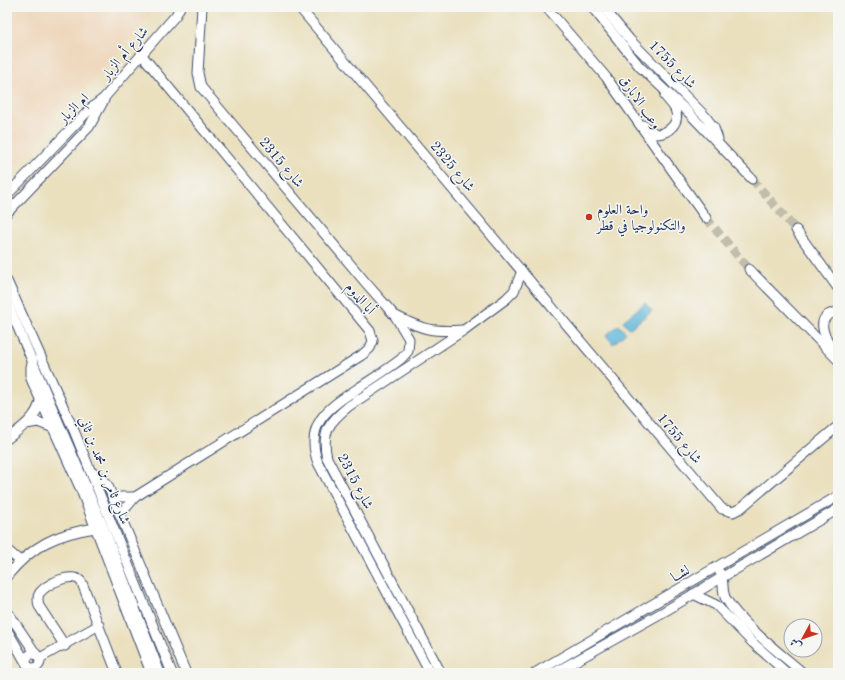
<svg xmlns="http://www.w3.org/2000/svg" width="845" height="680" font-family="'Old Standard TT',Amiri,serif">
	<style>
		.built { fill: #eed7bb }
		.water { fill: #5bb6d9; stroke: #3b729c }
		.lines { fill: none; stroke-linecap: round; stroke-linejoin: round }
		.minor-tunnel { stroke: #c1bdab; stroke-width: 9; stroke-dasharray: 9 4.5; stroke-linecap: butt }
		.minor-casing { stroke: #3a4a6c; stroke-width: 11 }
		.minor { stroke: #fff; stroke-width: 9 }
		.poi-dot { fill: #c8321e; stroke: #f6f6f2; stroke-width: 1.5 }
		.labels { text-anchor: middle; stroke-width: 3; stroke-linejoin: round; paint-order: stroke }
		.street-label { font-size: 14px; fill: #1b2f5e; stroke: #f6f6f2 }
		.poi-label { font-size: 14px; fill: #1b2f5e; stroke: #f6f6f2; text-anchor: start }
	</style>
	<rect width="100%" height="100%" fill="#f6f6f2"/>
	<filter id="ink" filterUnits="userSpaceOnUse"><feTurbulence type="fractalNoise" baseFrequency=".025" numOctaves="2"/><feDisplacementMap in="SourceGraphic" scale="8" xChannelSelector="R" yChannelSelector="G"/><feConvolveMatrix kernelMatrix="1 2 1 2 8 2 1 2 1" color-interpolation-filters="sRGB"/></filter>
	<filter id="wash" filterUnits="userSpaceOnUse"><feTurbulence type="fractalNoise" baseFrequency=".012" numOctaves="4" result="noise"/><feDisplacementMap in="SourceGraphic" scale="16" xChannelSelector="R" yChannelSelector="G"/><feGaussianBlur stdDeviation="0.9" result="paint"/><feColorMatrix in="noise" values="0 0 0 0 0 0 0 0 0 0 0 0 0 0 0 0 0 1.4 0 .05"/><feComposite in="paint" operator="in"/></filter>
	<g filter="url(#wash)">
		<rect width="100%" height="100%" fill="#eae0be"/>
		<g class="built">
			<polygon points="7,7 158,7 80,95 72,95 7,37"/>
			<polygon points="7,39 76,100 66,110 62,107 53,117 57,121 7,178"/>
		</g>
		<g class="water">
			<polygon points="645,303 652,311 629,329 623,321"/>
			<polygon points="619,325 626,333 613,344 606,335"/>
		</g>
	</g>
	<g filter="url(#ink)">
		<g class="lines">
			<g class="minor-tunnel">
				<polyline points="752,179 796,230"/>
				<polyline points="706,218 749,269"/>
			</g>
			<g class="minor-casing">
				<g id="minor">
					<path d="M202,7L198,73L201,87L366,283L395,316L409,339L408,351L401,359C387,370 372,379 357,389C328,408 304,424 318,463L430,673"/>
					<polyline points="299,7 722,509 733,512 741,508 838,426"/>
					<polyline points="546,7 606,77 706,218"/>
					<polyline points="592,7 640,67 688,112 752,179"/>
					<polyline points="603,7 630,40 705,116 714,128 718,139"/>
					<polyline points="837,7 838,8"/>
					<path d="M643,125L656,134C668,134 681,123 675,109C673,105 668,100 665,96"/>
					<polyline points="7,195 91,108 104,98 176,15 180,7"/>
					<polyline points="7,213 89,127 104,100"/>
					<polyline points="796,230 838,288"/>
					<polyline points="749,269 838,360"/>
					<polyline points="7,281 75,433 172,673"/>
					<polyline points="7,302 103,526 160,673"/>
					<path d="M396,316C423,330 433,332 462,330"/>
					<path d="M832,347C823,335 814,315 838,312"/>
					<polyline points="33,360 31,367 31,379 81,490 151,673"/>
					<polyline points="26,424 38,422 51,427"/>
					<path d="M7,439C20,429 37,418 40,401"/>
					<polyline points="90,471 104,480 108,486 186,673"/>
					<polyline points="113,497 135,497"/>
					<polyline points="120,515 135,497 362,355 370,348 373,341 370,331 141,54"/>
					<polyline points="7,550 20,561"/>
					<path d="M720,573C725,580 721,591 726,599C740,623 781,654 803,673"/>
					<path d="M7,576C33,545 56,534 95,528"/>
					<polyline points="693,594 716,605 753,643 787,673"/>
					<polyline points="7,611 36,654"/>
					<polyline points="7,630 26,663"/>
					<path d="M65,646L39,606C38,602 37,598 39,594C45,584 74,570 82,583L117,673"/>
					<circle cx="33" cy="661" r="7"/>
					<polyline points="40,658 99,625"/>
					<path d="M441,673L327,458C321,432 329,422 349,406L464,330L506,299L514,291L522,271"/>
					<polyline points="535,673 838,496"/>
					<polyline points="554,673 665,611 838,509"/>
				</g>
			</g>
			<use href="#minor" class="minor"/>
		</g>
	</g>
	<circle class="poi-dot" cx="589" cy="217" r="4"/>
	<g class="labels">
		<g class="street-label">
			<text transform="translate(124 53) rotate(-50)" y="5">شارع أم الزبار</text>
			<text transform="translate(673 64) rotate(46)" y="5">شارع 1755</text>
			<text transform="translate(641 102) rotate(55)" y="5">وعب الابارق</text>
			<text transform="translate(73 108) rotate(-45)" y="5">ام الزبار</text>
			<text transform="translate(282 162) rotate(50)" y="5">شارع 2315</text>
			<text transform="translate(453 166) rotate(50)" y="5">شارع 2325</text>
			<text transform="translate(361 298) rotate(50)" y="5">أبا الدوم</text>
			<text transform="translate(680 438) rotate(50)" y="5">شارع 1755</text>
			<text transform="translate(105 470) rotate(68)" y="5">شارع ثامر بن محمد بن ثاني</text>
			<text transform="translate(356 481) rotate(62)" y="5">شارع 2315</text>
			<text transform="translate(680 573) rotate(-30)" y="5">لشــا</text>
		</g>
		<g class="poi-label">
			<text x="597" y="214">واحة العلوم<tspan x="597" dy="16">والتكنولوجيا في قطر</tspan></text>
		</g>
	</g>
	<rect width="845" height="680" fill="none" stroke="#f6f6f2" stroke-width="24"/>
	<g transform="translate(803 638) rotate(230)"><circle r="19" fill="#f6f6f2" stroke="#9ea6b7"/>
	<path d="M0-3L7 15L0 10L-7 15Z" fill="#c8321e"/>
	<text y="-6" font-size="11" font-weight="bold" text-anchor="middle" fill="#1b2f5e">ش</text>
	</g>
</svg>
